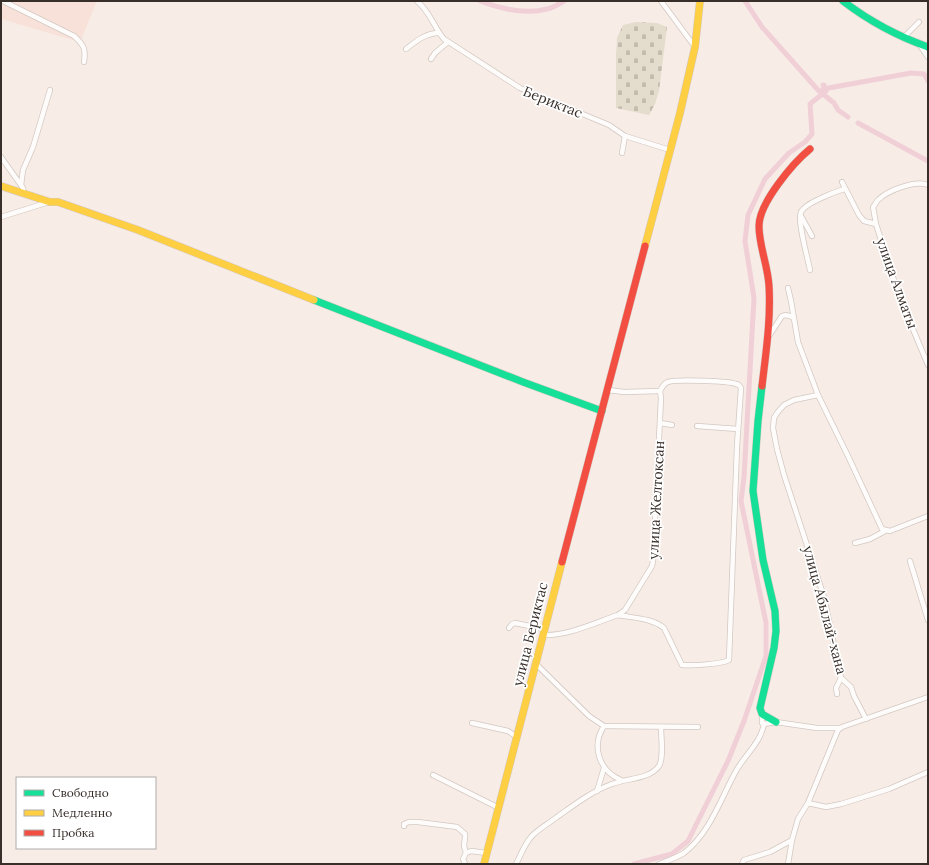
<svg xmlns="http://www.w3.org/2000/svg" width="929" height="865" font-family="Lora,serif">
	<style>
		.built { fill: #f7e1d8 }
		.cemetery { fill: url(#cemetery-stones) }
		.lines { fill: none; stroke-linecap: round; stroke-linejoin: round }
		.canal { stroke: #f0cfd7; stroke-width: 5 }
		.street-casing { stroke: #d2c8c2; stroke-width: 6 }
		.fast-casing { stroke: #d2c8c2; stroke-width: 8 }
		.slow-casing { stroke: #d2c8c2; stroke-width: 8 }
		.jam-casing { stroke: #d2c8c2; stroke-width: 8 }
		.street { stroke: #fefcfb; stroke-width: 4.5 }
		.fast { stroke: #16e098; stroke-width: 7 }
		.slow { stroke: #ffcf43; stroke-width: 7 }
		.jam { stroke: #f24e42; stroke-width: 7 }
		.labels { text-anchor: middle; stroke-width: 3.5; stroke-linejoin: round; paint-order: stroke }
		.street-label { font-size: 14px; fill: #392f2a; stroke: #fff }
	</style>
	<defs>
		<pattern id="cemetery-stones" width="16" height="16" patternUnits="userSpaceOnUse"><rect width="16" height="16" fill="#e4dccc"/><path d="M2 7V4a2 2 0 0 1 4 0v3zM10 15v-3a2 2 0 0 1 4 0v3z" fill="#c4bdaf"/></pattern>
	</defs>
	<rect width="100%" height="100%" fill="#f8ece6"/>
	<polygon class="built" points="1,1 97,1 80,42 1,19"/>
	<polygon class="cemetery" points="636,22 657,23 667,27 659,91 655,104 649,115 616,108 616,55 617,38 623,25"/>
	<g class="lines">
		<g class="canal">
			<path d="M480,1C501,9 525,15 547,9C553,8 559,4 564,1"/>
			<polyline points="745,1 762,27 818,90 834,103 838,110 848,117"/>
			<polyline points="823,89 911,73 924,74 928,81"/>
			<polyline points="858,123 928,161"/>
			<polyline points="634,864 672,854 688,841 728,761 744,721 766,656 766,623 741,501 744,477 754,298 745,241 748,215 765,179 789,153 805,142 812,134 810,104 826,91 824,85 823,85"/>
		</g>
		<g class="street-casing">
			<g id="street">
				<path d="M3,1L74,36C84,45 86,49 84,62"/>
				<path d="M417,1C431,13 433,26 444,39L520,88L609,125L625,136L670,150"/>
				<polyline points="661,1 695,47"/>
				<polyline points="904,37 919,22"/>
				<polyline points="919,44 928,57"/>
				<path d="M406,49C416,41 426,33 439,33"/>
				<polyline points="431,59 435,53 448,42"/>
				<polyline points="622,153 625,136"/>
				<polyline points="1,157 23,188 24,193"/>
				<polyline points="842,182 859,215 864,221 876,224"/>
				<polyline points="21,185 23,170 33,147 50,90"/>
				<path d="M928,185C916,180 888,190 878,200C876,202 875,205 873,207L876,224L899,296L928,365"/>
				<polyline points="801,216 812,236"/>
				<polyline points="1,217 49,202"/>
				<path d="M810,270C808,259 797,221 801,212C805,203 835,192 844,189"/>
				<polyline points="788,288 791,301 798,342 818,395 848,456 882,529 890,531 928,516"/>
				<path d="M769,336L782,316C787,314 790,316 794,318"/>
				<polyline points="608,390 624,392 660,391"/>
				<polyline points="818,395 794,400 784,405 777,413 774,418 773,428 777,449 784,475 824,597 841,678 851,687 854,696 866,719"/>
				<polyline points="660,423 672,425"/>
				<polyline points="697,426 738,429"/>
				<polyline points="855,543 870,539 885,531"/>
				<polyline points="910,561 928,620"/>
				<path d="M618,615C633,618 652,618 664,628L682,665C692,666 722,664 729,660L737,446L741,388C740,386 738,384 736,384C729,381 675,379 668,382C664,383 662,387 660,391"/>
				<polyline points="509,628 512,624 515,623 544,629"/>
				<path d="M543,635C568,636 594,623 618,615L625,610L652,566L653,561L661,398L660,391"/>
				<polyline points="536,664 589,716 604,726 698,727"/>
				<polyline points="837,694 836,688 841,678"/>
				<polyline points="472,723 508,731 517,737"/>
				<polyline points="764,724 776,722 817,728 840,728"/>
				<path d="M604,726C591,746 599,771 621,780"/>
				<polyline points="433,775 499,808"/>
				<polyline points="597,791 604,768"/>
				<polyline points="808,803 826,807 841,804 889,789 928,772"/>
				<polyline points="404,826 404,824 409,822 418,822 457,827 465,834 465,837 464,846 466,853"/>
				<polyline points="465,864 463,859 466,853 471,851 487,853"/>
				<path d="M516,864C521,855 524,845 531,837C538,829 548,824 557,817C574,805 592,791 612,784C626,778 649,780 659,766C664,758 661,737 661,727"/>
				<path d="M659,864C667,861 676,858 684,853C710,833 721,798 736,771C745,755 761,742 764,724L762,723V714"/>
				<polyline points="742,864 744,860 770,852 792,840"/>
				<polyline points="788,864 792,840 798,819 808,803 838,730 842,727 928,697"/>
			</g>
		</g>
		<g class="fast-casing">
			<g id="fast">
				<path d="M843,1C869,21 897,36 928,47"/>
				<polyline points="314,300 523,382 602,411"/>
				<polyline points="762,386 758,421 753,491 763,560 775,611 776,631 774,648 760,708 762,714 776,722"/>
			</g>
		</g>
		<g class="slow-casing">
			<g id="slow">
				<polyline points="1,186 50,202 58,202 138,230 314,300"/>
				<polyline points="645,246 680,113 695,47 700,1"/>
				<polyline points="484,864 562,562"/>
			</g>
		</g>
		<g class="jam-casing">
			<g id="jam">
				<path d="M762,386C766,352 771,319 769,286C768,266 759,246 759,226C759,203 793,163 810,149"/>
				<polyline points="562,562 645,246"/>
			</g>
		</g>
		<use href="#street" class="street"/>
		<use href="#fast" class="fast"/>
		<use href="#slow" class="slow"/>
		<use href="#jam" class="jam"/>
	</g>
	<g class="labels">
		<g class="street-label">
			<text transform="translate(553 102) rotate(22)" y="5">Бериктас</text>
			<text transform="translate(897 283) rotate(70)" y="5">улица Алматы</text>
			<text transform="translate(656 500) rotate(-87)" y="5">улица Желтоксан</text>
			<text transform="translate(825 610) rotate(75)" y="5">улица Абылай-хана</text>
			<text transform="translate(530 634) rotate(-76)" y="5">улица Бериктас</text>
		</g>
	</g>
	<rect width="929" height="865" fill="none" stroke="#392f2a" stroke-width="4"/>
	<rect x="16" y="777" width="140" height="72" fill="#ffffff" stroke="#b0acaa"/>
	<rect x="24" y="790" width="20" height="6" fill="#16e098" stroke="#b0acaa"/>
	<text x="52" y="797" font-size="12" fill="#392f2a">Свободно</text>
	<rect x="24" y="810" width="20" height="6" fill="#ffcf43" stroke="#b0acaa"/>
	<text x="52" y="817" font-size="12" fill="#392f2a">Медленно</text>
	<rect x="24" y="830" width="20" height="6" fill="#f24e42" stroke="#b0acaa"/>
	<text x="52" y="837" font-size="12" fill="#392f2a">Пробка</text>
</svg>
